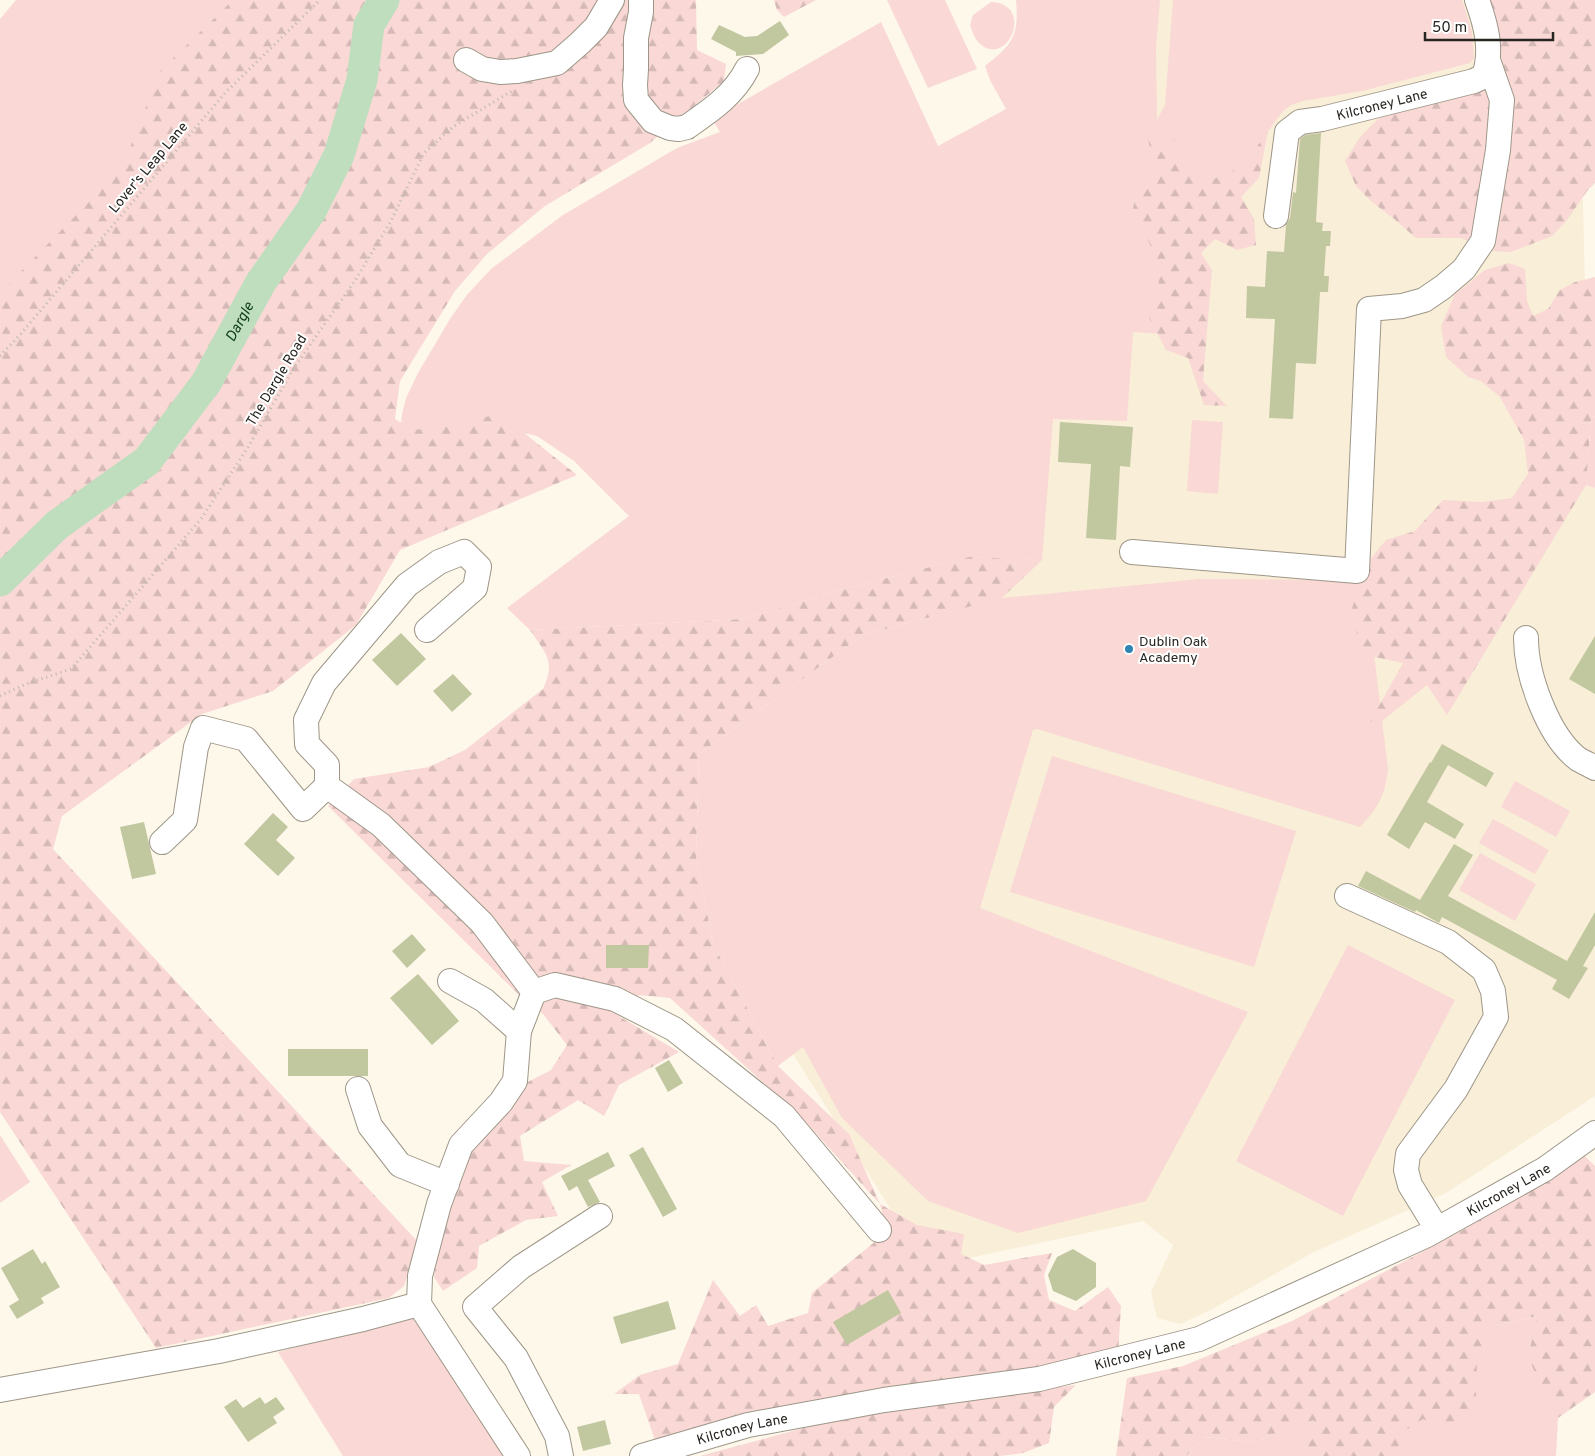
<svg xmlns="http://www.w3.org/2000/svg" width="1595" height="1456" font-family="Overpass,sans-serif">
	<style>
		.built { fill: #f9eed7 }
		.green { fill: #f9d8d5 }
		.forest { fill: url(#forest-firs) }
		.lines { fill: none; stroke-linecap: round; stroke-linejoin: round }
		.river { stroke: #bedebe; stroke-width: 31 }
		.building { fill: #c1c79f }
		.minor-casing { stroke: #9d9688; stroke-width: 26 }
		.path { stroke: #beb9ae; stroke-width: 3; stroke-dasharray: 1 4; stroke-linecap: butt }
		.minor { stroke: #fff; stroke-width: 24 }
		.poi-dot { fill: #2e85b4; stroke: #fff; stroke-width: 2 }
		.labels { text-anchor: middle; stroke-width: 4; stroke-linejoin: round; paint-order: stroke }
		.street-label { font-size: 14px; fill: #282520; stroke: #fff }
		.poi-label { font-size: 14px; fill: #282520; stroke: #fff; text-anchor: start }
		.water-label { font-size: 15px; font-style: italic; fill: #0d3d14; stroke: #fff }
	</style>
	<defs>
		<pattern id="forest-firs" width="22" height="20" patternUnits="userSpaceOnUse" patternTransform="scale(1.25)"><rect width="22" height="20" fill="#f9d8d5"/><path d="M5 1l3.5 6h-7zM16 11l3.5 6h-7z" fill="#d5b9b7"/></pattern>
	</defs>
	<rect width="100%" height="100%" fill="#fef8eb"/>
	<polygon class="built" points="1153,0 1578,0 1589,449 1586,485 1595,488 1595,1096 1446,1193 1314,1252 1209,1311 1180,1324 1157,1318 1151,1292 1173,1245 1143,1221 927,1267 779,1032"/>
	<g class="green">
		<polygon points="16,0 248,0 132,179 0,325 0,19"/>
		<polygon points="887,0 945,0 977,69 928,88"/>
		<path d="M1016,0H1160L1156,49L1157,120L1165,105L1173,0H1462L1472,32L1474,58L1470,63L1362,91L1303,101L1291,105L1283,111L1268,131L1251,166L1206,188L1161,334L1133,332L1127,421L1053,419L1042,560L969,557L844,589L744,619L530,630L507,608L629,516L574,461L537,436L504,429L400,434L402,414L406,398L418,373L450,319L466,296L491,269L563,215L677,148L720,132L712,119L881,22L938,146L1006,109L990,80L985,66C1013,44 1019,37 1016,0Z"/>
		<path d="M991,2C1036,4 1007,70 979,43C975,39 972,31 970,25L973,15Z"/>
		<polygon points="1595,416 1595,488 1586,485 1591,419"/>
		<polygon points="1192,420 1223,422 1218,494 1187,491"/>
		<path d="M1200,579L1365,580L1388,769C1385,795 1379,807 1360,827L1037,729L1033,730L980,908L1248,1012L1146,1201L1018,1233L928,1201L842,1118L803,1047L778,1066L713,944L696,856L699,754L863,635L1002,598Z"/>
		<polygon points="1052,756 1296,831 1254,967 1010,892"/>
		<polygon points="1515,781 1570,811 1556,837 1501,807"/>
		<polygon points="1493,819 1549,850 1535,874 1479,843"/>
		<polygon points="1480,853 1536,884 1515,921 1459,890"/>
		<polygon points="1348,945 1455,1000 1343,1216 1236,1161"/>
		<polygon points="0,1135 30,1182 0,1203"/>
		<polygon points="1538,1316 1558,1418 1556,1456 1317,1456 1487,1328"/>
		<polygon points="418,1318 507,1456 343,1456 278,1352 403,1319"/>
		<polygon points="1315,1419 1301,1456 1186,1456 1205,1437 1251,1442"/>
	</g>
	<g class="forest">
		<polygon points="233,0 696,0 697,50 726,64 724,81 650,143 545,206 487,254 455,291 400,381 395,419 413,430 453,426 497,414 528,436 577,475 400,550 356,625 273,691 202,714 62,816 53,849 418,1242 404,1286 389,1298 156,1348 0,1112 0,293 122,168 160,71"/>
		<polygon points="774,0 816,0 784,17 777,10"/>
		<polygon points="1490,0 1595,0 1595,183 1587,191 1567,220 1552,236 1511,252 1492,251 1461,238 1416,238 1393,218 1372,202 1356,186 1345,161 1360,137 1378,119 1451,95 1499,41"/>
		<polygon points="1187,129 1165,149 1205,183 1243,166 1268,131 1259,178 1241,197 1254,219 1256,245 1237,250 1215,239 1201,253 1212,270 1203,381 1227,406 1204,405 1188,358 1166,350 1149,317 1160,300 1158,273 1153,251 1133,209 1138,184 1157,177 1148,139"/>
		<polygon points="1509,263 1525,269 1527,301 1533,316 1548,309 1560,290 1575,282 1595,277 1595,416 1591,419 1586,485 1447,715 1427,685 1361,738 1403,663 1361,654 1352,609 1364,567 1386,540 1415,531 1443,500 1482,502 1512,498 1528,474 1524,440 1500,397 1481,381 1468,377 1446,357 1441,326 1455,294 1485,270"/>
		<path d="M969,557L1042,560L1002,598L863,635L699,754L696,856L713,944L778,1066L849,1134L880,1204L917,1225L964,1234L961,1254L984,1265L1052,1253L1044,1275L1049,1300L1075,1311L1108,1287L1121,1306L1118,1355L657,1446L639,1394H614L640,1375L678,1364L713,1280L740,1316L756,1305L768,1326L808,1313L812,1293L887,1232L880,1204L800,1116L670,998L639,995L619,1016L679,1052L619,1085L604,1116L578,1100L520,1136L524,1161L571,1165L542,1182L558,1216L526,1220L479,1246L477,1268L443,1291L434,1277L439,1237L473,1143L516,1088L551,1070L567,1045L543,1014L519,995L328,806L354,779L429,767L465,750L543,689C556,661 546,654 530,630L744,619L844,589Z"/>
		<polygon points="1584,1155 1595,1166 1595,1392 1558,1418 1528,1358 1537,1316 1487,1328 1477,1364 1475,1419 1444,1427 1423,1419 1406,1430 1394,1456 1301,1456 1314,1420 1251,1442 1205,1437 1186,1456 1116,1456 1127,1378 1183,1366 1292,1321 1463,1230"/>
		<polygon points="1076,1385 1054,1407 1049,1443 1023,1453 1000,1456 700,1456 870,1410"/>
	</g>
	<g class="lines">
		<path class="river" id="s1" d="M0,581L57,525L147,461L206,383L261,282L311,211L339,155L362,80L369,25L384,0"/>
	</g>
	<g class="building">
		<polygon points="780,21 789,35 763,54 736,56 736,52 711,39 719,25 745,37 757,36"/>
		<polygon points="1321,133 1316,222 1323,223 1322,231 1331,231 1330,246 1326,246 1324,276 1329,276 1328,292 1320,292 1316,364 1296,363 1293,419 1269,418 1275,319 1246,318 1247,286 1265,287 1267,251 1284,252 1286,225 1290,218 1293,192 1296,193 1300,139 1305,135"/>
		<polygon points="1060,422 1133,427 1130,467 1120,466 1116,540 1086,538 1091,464 1058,462"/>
		<polygon points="401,633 426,659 397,686 372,660"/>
		<polygon points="1595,636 1595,694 1569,679"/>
		<polygon points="453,674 472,694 452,712 433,691"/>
		<polygon points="1442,744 1494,773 1486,787 1448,765 1427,802 1464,824 1455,839 1425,822 1409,849 1387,835 1430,762 1431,763"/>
		<polygon points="273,813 288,827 276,840 295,858 278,876 244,844"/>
		<polygon points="144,822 156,874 132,879 120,827"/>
		<polygon points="1454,844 1473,855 1448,896 1567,961 1595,912 1595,945 1583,966 1588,968 1569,999 1552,989 1557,980 1442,917 1439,923 1416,910 1415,912 1358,886 1366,871 1420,900"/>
		<polygon points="412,934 426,950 407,968 392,951"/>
		<polygon points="606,945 649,945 648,968 606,968"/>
		<polygon points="418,974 459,1021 432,1045 390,998"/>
		<rect x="288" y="1049" width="80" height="27"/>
		<polygon points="669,1060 683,1083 668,1092 655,1068"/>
		<polygon points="643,1147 677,1209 663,1217 629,1155"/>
		<polygon points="608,1152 615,1166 588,1180 600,1202 588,1207 577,1186 569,1191 561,1176"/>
		<polygon points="33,1249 42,1264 45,1261 60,1287 41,1298 44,1303 17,1319 9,1306 19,1300 1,1268"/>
		<polygon points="1073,1249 1096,1263 1096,1287 1076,1301 1053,1291 1048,1275 1057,1257"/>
		<polygon points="888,1290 901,1313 847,1345 833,1322"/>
		<polygon points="668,1301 676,1329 621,1344 613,1317"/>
		<polygon points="260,1397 265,1404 276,1397 285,1409 273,1417 277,1423 248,1442 224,1407 236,1399 243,1408"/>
		<polygon points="605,1420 611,1444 583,1451 577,1427"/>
	</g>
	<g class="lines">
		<g class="minor-casing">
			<g id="minor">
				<path d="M641,0V12L636,38V69L635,85L636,100L653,121L670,128L679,129L687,127C710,111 734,95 747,69"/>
				<polyline points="466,60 482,69 500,72 517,71 557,63 580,43 596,27 612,0"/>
				<path id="s2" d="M1276,216L1287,132L1300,122L1322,119L1474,81L1484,76C1493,50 1486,25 1477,0"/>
				<polyline points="1132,552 1357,571 1369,309 1402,306 1424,300 1443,287 1464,269 1483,241 1498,150 1502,100 1489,63"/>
				<path d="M1526,638C1526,675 1548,736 1578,759C1583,762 1590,765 1595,768"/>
				<polyline points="327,786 381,825 482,923 534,992"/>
				<polyline points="162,842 185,820 196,747 203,728 246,739 303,809 327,786 327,765 307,744 306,720 324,683 407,585 439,562 464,552 479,567 475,588 427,630"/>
				<polyline points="1347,896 1448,942 1484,970 1493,991 1496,1017 1456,1089 1408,1154 1406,1170 1410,1185 1437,1229"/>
				<polyline points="450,981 484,1000 519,1031"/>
				<polyline points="358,1089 370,1126 400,1165 447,1184"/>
				<polyline points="0,1390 219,1351 363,1319 419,1304"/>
				<polyline points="518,1456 419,1304 420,1276 439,1204 461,1145 501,1102 515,1081 519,1031 534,992 555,985 615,999 674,1029 784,1116 879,1230"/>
				<polyline points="561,1456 557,1436 516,1358 475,1307 521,1267 600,1216"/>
				<path id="s3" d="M642,1456L748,1425L884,1400L1039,1379L1199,1339L1427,1235L1545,1169L1595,1133"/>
			</g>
		</g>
		<g class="path">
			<polyline points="0,356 19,336 225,93 320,0"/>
			<polyline points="0,696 26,684 71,669 201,519 247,449 294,368 356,279 391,221 424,153 454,126 512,91"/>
		</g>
		<use href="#minor" class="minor"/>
	</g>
	<circle class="poi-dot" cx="1129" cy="649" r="5"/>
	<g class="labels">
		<g class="street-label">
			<text dy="5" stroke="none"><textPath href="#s2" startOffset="185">Kilcroney Lane</textPath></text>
			<text transform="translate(148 167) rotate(-50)" y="5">Lover's Leap Lane</text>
			<text transform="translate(276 380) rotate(-59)" y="5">The Dargle Road</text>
			<text dy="5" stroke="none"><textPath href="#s3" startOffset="914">Kilcroney Lane</textPath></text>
			<text dy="5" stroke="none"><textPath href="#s3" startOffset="509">Kilcroney Lane</textPath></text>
			<text dy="5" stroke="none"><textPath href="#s3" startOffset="104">Kilcroney Lane</textPath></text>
		</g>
		<g class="poi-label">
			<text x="1139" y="646">Dublin Oak<tspan x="1139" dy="16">Academy</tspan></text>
		</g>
		<g class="water-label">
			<text dy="5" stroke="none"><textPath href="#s1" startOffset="358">Dargle</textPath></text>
		</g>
	</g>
	<path d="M1425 32v8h128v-8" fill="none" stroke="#282520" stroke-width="2.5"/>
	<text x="1432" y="32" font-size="15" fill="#282520" stroke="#ffffff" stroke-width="4" paint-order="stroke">50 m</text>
</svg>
